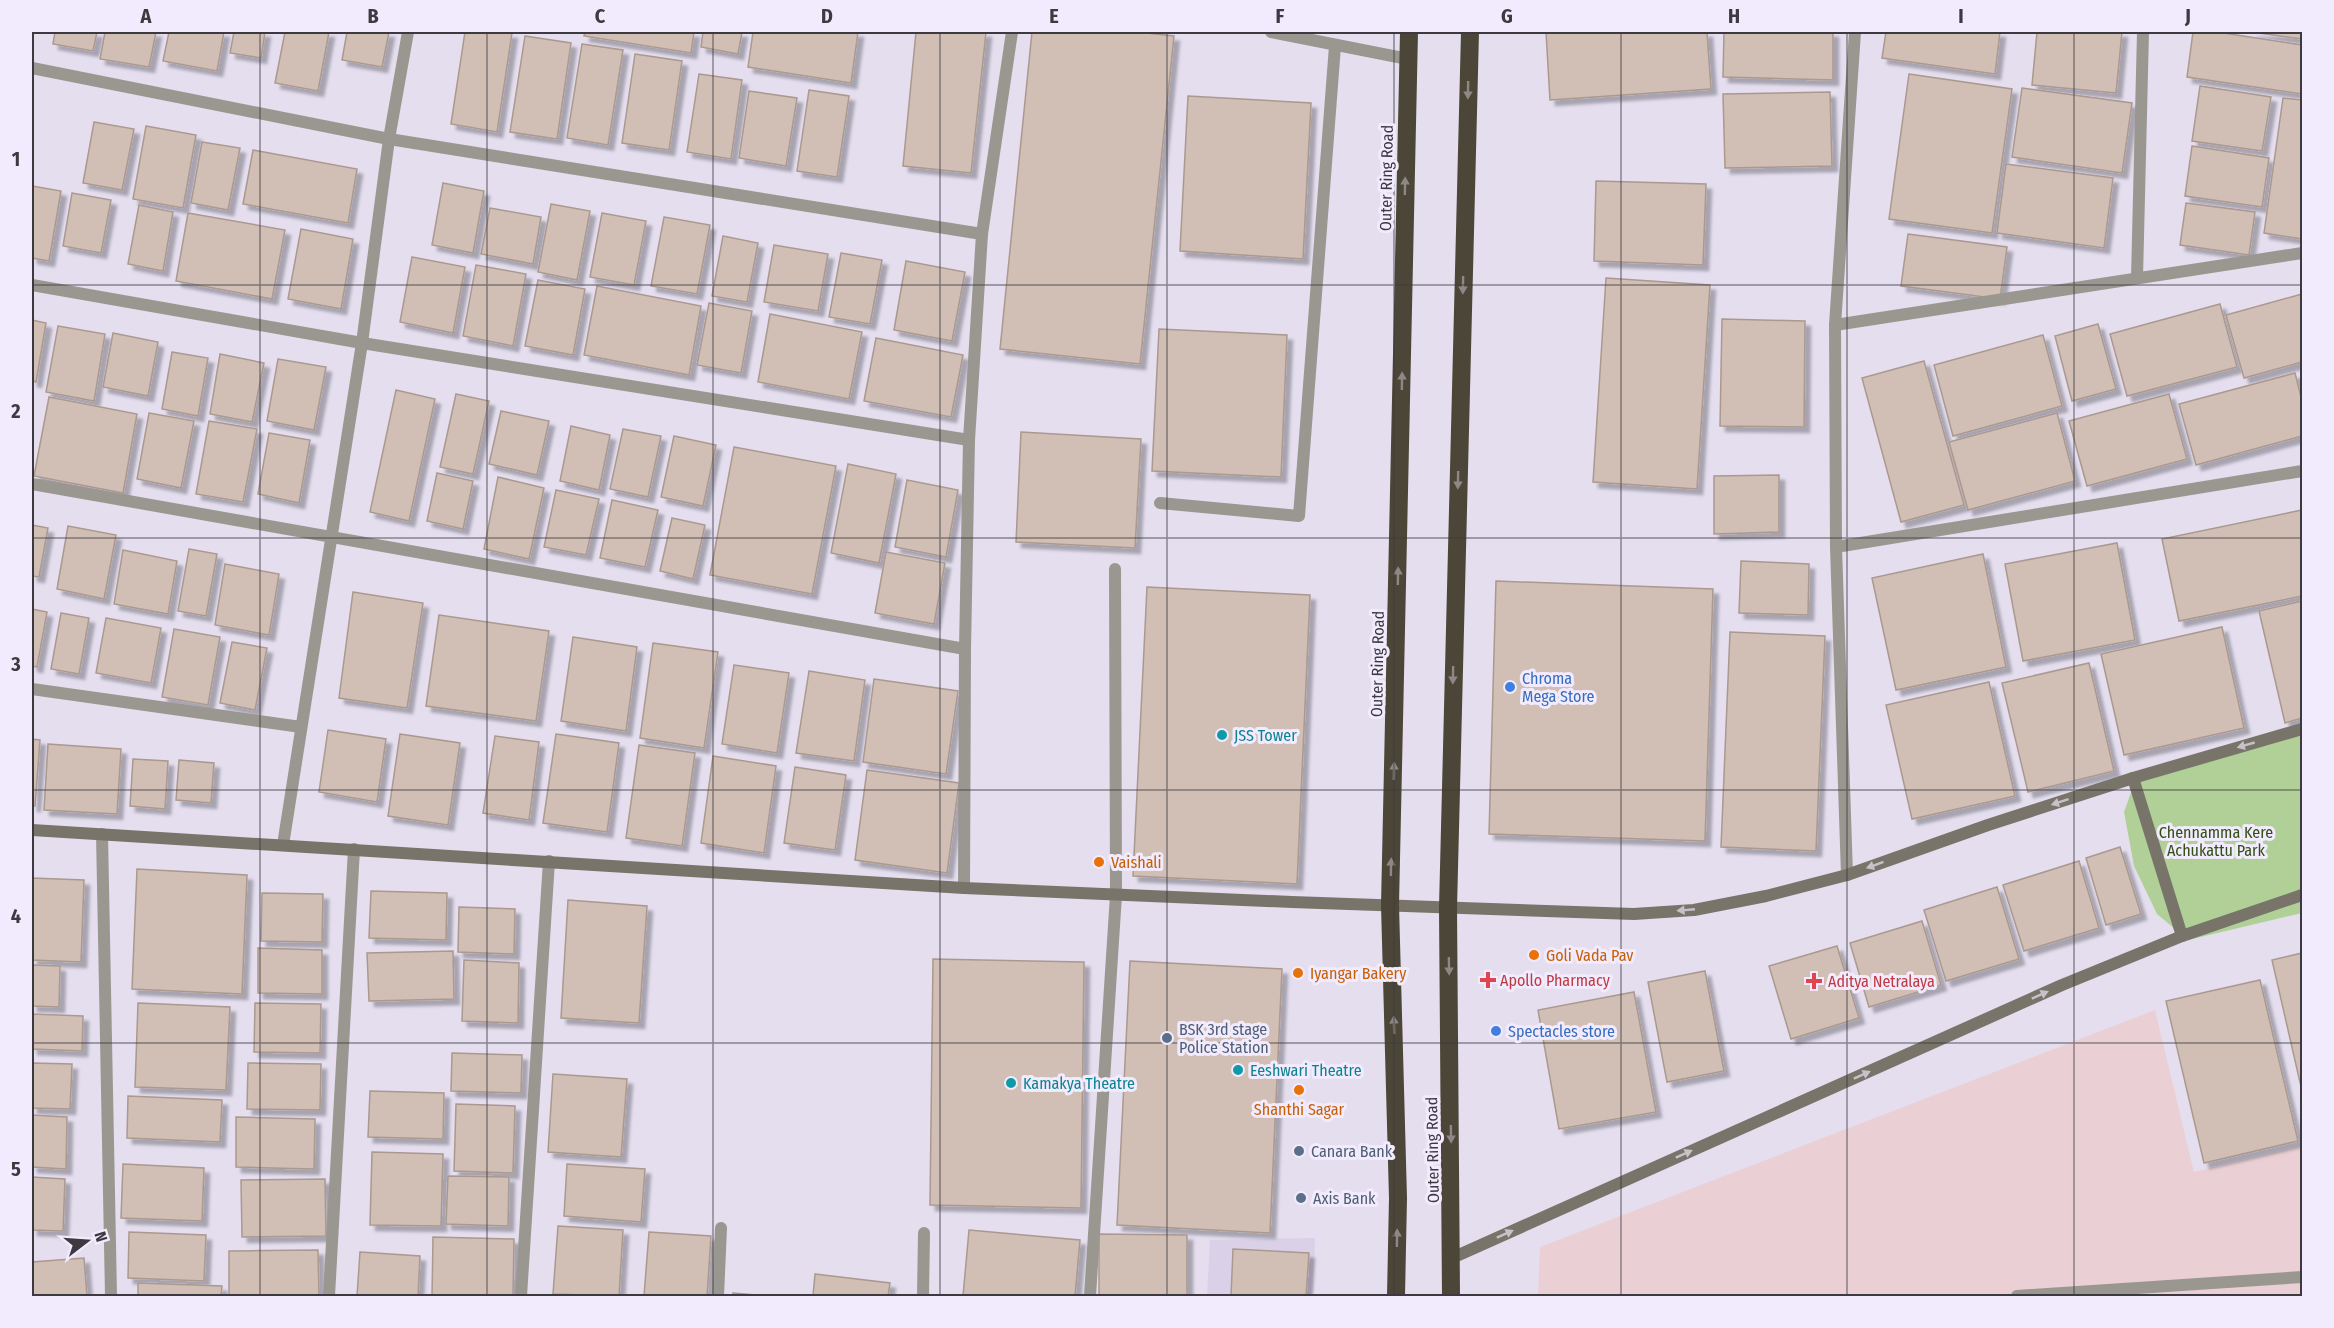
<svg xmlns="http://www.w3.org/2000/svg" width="2334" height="1328" font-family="'Fira Sans Condensed',sans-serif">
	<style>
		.built { fill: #dad1e9 }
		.industrial { fill: #ead0d5 }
		.green { fill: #b1d098 }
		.building { fill: #d1beb5; stroke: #ab9990; stroke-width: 1.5; filter: url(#shadow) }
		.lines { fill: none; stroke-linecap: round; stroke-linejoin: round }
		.lane { stroke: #9a9790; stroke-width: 12 }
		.street { stroke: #9a9790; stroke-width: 12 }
		.secondary { stroke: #787469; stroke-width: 12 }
		.highway { stroke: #4b4637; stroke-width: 18 }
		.oneway { fill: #8d8886 }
		.oneway2 { fill: #c7c1c9 }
		.grid { fill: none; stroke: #3c3940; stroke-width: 1.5; stroke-opacity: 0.55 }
		.shop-dot { fill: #3f7fe0; stroke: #f1ebfd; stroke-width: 2 }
		.culture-dot { fill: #0f9aa8; stroke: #f1ebfd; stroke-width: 2 }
		.food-dot { fill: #e8710a; stroke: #f1ebfd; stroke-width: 2 }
		.health-dot { fill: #e0444e; stroke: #f1ebfd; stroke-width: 2 }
		.service-dot { fill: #5c6f8a; stroke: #f1ebfd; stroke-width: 2 }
		.labels { text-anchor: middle; stroke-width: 6; stroke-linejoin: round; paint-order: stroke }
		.street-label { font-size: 16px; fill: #3c3940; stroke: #f1ebfd }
		.shop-label { font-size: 16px; fill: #366cbe; stroke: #f1ebfd; text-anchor: start }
		.culture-label { font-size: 16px; fill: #0d838f; stroke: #f1ebfd; text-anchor: start }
		.park-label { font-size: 16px; fill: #334e15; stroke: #f1ebfd }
		.food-label { font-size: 16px; fill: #c56008; stroke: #f1ebfd; text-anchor: start }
		.health-label { font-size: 16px; fill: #be3a42; stroke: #f1ebfd; text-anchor: start }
		.service-label { font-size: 16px; fill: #4e5e75; stroke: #f1ebfd; text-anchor: start }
		.neatline { fill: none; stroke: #3c3940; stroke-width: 2 }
		.grid-label { font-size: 20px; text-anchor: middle; font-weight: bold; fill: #3c3940 }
	</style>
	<defs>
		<filter id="shadow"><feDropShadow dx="5.5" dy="5.5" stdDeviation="1.5" flood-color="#0004"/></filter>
	</defs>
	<rect width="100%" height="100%" fill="#e4deef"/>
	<polygon class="built" points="1315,1238 1313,1296 1207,1296 1210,1240"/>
	<polygon class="industrial" points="2155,1010 2194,1172 2302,1146 2302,1296 1538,1296 1540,1247"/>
	<polygon class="green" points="2302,726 2302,913 2188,940 2157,914 2134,866 2124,812 2138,773"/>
	<g class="building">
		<polygon points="55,32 97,32 93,51 53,44"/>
		<polygon points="105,32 156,32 149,67 100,59"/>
		<polygon points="169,32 224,32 217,71 163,61"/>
		<polygon points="234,32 265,32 261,58 230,53"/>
		<polygon points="285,32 329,32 318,91 275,83"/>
		<polygon points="347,32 389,32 382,67 342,60"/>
		<polygon points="465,32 512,33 497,132 451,124"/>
		<polygon points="585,32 694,32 691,53 584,36"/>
		<polygon points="703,32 742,32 738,54 701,47"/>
		<polygon points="753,32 858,32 851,83 748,67"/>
		<polygon points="916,32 986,32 971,173 903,166"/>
		<polygon points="1032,32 1137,32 1174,36 1140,364 1000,349"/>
		<polygon points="1546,32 1707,32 1711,89 1550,100"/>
		<polygon points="1724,32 1833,32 1833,80 1723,77"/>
		<polygon points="1886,32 2000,32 1995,74 1882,58"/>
		<polygon points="2037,32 2122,32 2116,93 2032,85"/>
		<polygon points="2193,32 2217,32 2302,45 2302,94 2187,77"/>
		<polygon points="2251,32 2302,32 2302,39"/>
		<polygon points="525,36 571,43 557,139 510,132"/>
		<polygon points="582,44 623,50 608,145 567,138"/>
		<polygon points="635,54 682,61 669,150 622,143"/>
		<polygon points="699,74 742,80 731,159 687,152"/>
		<polygon points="1909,74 2012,89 1992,233 1889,219"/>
		<polygon points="2200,86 2271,97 2262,151 2192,141"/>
		<polygon points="2022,88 2132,103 2122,173 2012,157"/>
		<polygon points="809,90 849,96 837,177 797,171"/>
		<polygon points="749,91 797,98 786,166 739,158"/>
		<polygon points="1830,92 1832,166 1725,168 1723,94"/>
		<polygon points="1188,96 1311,103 1303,259 1180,251"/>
		<polygon points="2283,98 2302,100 2302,239 2264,233"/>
		<polygon points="94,122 134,129 122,190 83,183"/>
		<polygon points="146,126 196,135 183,208 133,199"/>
		<polygon points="202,142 240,148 228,210 191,203"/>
		<polygon points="2192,146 2269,158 2262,207 2185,196"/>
		<polygon points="253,150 357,169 348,223 243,204"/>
		<polygon points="2006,164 2113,178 2104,248 1997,233"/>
		<polygon points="1596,181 1706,184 1703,265 1594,261"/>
		<polygon points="443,183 484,191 473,253 432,245"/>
		<polygon points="32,186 61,191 49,261 32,258"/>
		<polygon points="72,193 111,200 101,253 63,246"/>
		<polygon points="2186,203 2255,212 2249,255 2180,245"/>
		<polygon points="551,204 590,211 577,280 538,272"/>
		<polygon points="139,205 173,212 163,271 128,264"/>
		<polygon points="490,208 541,217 533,264 481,254"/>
		<polygon points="188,213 285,230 272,299 176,281"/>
		<polygon points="602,213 646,221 634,285 590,277"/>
		<polygon points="664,217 710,225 697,294 651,286"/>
		<polygon points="301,229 353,239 341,309 288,299"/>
		<polygon points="1908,234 2007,247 2000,299 1901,286"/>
		<polygon points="723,236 758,243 747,302 712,296"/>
		<polygon points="774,245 828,254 818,311 764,302"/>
		<polygon points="841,253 882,260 870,324 829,317"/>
		<polygon points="412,257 465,267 453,333 400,322"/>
		<polygon points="906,261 965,272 952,341 894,330"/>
		<polygon points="476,265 526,274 513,346 463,336"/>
		<polygon points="1606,278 1710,285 1697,489 1593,482"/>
		<polygon points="538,280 585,289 573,355 525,346"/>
		<polygon points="597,286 701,306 689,375 584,355"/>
		<polygon points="2302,294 2302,362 2244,378 2226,315"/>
		<polygon points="709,303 752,311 741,373 697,365"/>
		<polygon points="2220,304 2237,367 2127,396 2110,334"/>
		<polygon points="770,314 862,332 849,399 758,382"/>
		<polygon points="1722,319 1805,321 1804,427 1720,426"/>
		<polygon points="32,320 46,323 36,382 32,381"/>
		<polygon points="2098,324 2116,389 2072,401 2055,336"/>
		<polygon points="58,326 105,334 94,401 46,392"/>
		<polygon points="1159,329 1287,335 1281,477 1152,471"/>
		<polygon points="113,333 158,342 148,396 103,387"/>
		<polygon points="2043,335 2062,406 1953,436 1934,365"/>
		<polygon points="876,338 963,355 951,417 864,401"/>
		<polygon points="172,352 208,358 198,416 162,409"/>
		<polygon points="220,354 264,363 252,422 210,414"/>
		<polygon points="278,359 326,367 314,430 267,421"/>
		<polygon points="1924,361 1964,505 1901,522 1862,378"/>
		<polygon points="2295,373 2302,401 2302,436 2196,465 2179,404"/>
		<polygon points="396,390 435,399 409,521 370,512"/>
		<polygon points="456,394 489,401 473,474 440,467"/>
		<polygon points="2169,394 2187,459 2087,486 2069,421"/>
		<polygon points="49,397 137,414 123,493 34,476"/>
		<polygon points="501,411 549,421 537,475 489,464"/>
		<polygon points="149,413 194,421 181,488 137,479"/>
		<polygon points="2057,413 2075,481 1968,510 1949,442"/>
		<polygon points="209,421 257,429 243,502 196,494"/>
		<polygon points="571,426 610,435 599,490 560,481"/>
		<polygon points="623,429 661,436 648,497 610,489"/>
		<polygon points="1021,432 1141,439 1135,548 1016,542"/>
		<polygon points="269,433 310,440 299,503 258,494"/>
		<polygon points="674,436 716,445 703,506 661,497"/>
		<polygon points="734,447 836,466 812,594 710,575"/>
		<polygon points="848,464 896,474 879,563 831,553"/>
		<polygon points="437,473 473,481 463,529 427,521"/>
		<polygon points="1779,475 1779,532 1714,534 1714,476"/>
		<polygon points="498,477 544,488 529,559 484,549"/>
		<polygon points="907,480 958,490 946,557 895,547"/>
		<polygon points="556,490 599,499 586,555 544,547"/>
		<polygon points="612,500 658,510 645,567 600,558"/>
		<polygon points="2302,510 2302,596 2179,621 2162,539"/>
		<polygon points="672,518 705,525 693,579 660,571"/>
		<polygon points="32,525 48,528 39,577 32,576"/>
		<polygon points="68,526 116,535 104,599 57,589"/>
		<polygon points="2117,543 2135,640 2023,661 2005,564"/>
		<polygon points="189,549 217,554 206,616 178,611"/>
		<polygon points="123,550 177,561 168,614 114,604"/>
		<polygon points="886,552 945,563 934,624 875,613"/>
		<polygon points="1983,554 2006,667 1896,690 1872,578"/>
		<polygon points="1741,561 1809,564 1808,615 1739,613"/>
		<polygon points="225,564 279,574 269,635 215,625"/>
		<polygon points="1496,581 1713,589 1705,841 1489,834"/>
		<polygon points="1147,587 1310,595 1297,884 1133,876"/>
		<polygon points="353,592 423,603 407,708 339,698"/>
		<polygon points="2302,601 2302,718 2285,723 2259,611"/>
		<polygon points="32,609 47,612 37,667 32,666"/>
		<polygon points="61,613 89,618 79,674 51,669"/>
		<polygon points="439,615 549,631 536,721 426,706"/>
		<polygon points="106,618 161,628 151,683 96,673"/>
		<polygon points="2222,627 2244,728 2124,755 2101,654"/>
		<polygon points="174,629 220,637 208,705 162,697"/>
		<polygon points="1730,632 1825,636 1816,851 1721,847"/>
		<polygon points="573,637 637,647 626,731 561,721"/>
		<polygon points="232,642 267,648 255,710 220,703"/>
		<polygon points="653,643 718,652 704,748 640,738"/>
		<polygon points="2089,663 2114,771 2028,792 2002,683"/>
		<polygon points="734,665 789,673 777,753 722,744"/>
		<polygon points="809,671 865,680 854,761 796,753"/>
		<polygon points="874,679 958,691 946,774 863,762"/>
		<polygon points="1989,682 2015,796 1912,819 1886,705"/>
		<polygon points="328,730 386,739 377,802 319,792"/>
		<polygon points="400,734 460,743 448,825 388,816"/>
		<polygon points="556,734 619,743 607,832 543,823"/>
		<polygon points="495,736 539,742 529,820 483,813"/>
		<polygon points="32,739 40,740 35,806 32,806"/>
		<polygon points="48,744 121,749 117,814 44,810"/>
		<polygon points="639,745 695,753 682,846 626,838"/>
		<polygon points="713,756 776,766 764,853 701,843"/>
		<polygon points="133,759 168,761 165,809 130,806"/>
		<polygon points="179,760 214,763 211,803 176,800"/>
		<polygon points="795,767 846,775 835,850 784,843"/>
		<polygon points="867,770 959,783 947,873 855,860"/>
		<polygon points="2120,847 2141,914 2106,925 2086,858"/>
		<polygon points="2079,861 2099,928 2024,951 2003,885"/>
		<polygon points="137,869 247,875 242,994 132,989"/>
		<polygon points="32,878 84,880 81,962 32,960"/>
		<polygon points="1997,887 2019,959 1946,981 1924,910"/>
		<polygon points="371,891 447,893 446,940 369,938"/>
		<polygon points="262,893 323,894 322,942 261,941"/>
		<polygon points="568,900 647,906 639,1023 561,1018"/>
		<polygon points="459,907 515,909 514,954 458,952"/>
		<polygon points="1922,921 1941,985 1869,1007 1850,943"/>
		<polygon points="1837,946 1859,1018 1791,1039 1769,966"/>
		<polygon points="258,948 322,950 322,994 258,993"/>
		<polygon points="453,951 454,999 369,1001 367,953"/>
		<polygon points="2302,953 2302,1091 2272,960"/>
		<polygon points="933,959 1084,962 1081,1208 930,1205"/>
		<polygon points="464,960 519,963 518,1023 462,1021"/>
		<polygon points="1130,961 1282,969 1270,1233 1117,1225"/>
		<polygon points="32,965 60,966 59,1007 32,1006"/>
		<polygon points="1705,971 1724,1071 1667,1082 1648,982"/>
		<polygon points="2260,980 2298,1141 2204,1163 2166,1001"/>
		<polygon points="1634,992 1656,1112 1559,1129 1538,1010"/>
		<polygon points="138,1003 230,1007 226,1090 135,1087"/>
		<polygon points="255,1003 321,1004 320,1053 254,1052"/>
		<polygon points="32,1014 83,1016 82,1051 32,1049"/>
		<polygon points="452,1053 522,1055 521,1093 451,1091"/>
		<polygon points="32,1063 72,1064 70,1109 32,1108"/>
		<polygon points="248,1063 321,1064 320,1110 247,1109"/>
		<polygon points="553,1074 627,1079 621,1157 548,1152"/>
		<polygon points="370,1091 444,1093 443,1139 368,1137"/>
		<polygon points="128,1096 222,1100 220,1142 127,1138"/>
		<polygon points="456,1104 515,1106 513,1173 454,1171"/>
		<polygon points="32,1115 67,1117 66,1169 32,1167"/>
		<polygon points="236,1117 315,1119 314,1169 236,1167"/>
		<polygon points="372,1152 443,1154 441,1226 370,1225"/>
		<polygon points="123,1164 204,1168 202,1221 121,1218"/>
		<polygon points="567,1164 645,1169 641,1222 564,1216"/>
		<polygon points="448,1176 509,1177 508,1226 446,1224"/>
		<polygon points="32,1177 65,1179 63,1231 32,1230"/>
		<polygon points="325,1179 326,1236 242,1237 241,1180"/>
		<polygon points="558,1226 623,1230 619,1296 553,1294"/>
		<polygon points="969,1230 1080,1240 1075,1296 963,1296"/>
		<polygon points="129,1232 206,1235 204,1281 128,1278"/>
		<polygon points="649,1232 711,1236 707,1296 644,1296"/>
		<polygon points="1099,1234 1187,1235 1187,1296 1099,1296"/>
		<polygon points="433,1237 514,1239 513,1296 432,1296"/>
		<polygon points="1233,1249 1309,1253 1306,1296 1231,1296"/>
		<polygon points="318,1250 319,1296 229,1296 229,1251"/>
		<polygon points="360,1252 420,1256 418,1296 357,1296"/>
		<polygon points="84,1258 87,1296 32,1296 32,1262"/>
		<polygon points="815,1274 890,1283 888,1296 813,1296"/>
		<polygon points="138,1283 222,1286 221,1296 138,1296"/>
		<polygon points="733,1293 767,1296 733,1296"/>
	</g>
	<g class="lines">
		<g class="lane">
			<polyline points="1160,503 1299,516 1335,46"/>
			<polyline points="2017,1296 2302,1277"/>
		</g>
		<g class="street">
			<polyline points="1271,32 1408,59"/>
			<polyline points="32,68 389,139 982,234"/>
			<polyline points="2137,278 2143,32"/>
			<polyline points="32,285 362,343 969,440"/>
			<polyline points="1835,325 2302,253"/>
			<polyline points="32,484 965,649"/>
			<polyline points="1836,547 2302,471"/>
			<polyline points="32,689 301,727"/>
			<polyline points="102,834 111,1296"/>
			<polyline points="283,845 362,343 389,139 408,32"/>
			<polyline points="1847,875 1836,547 1835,325 1855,32"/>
			<polyline points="964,888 965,649 969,440 982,234 1012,32"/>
			<polyline points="329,1296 354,849"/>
			<polyline points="521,1296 549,861"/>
			<polyline points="718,1296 721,1228"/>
			<polyline points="923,1296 924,1233"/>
			<polyline points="1090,1296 1116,895 1115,569"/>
		</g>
		<g class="secondary">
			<polyline points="2133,778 2182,936"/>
			<polyline points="32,830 964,888 1292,902 1634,914 1694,910 1766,896 1847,875 1988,825 2133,778 2302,729"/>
			<polyline points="1452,1258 2062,985 2182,936 2302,895"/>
		</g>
		<g class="highway">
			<polyline points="1396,1296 1398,1198 1390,905 1409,32"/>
			<polyline points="1451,1296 1448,908 1470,32"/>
		</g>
	</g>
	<defs><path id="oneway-solid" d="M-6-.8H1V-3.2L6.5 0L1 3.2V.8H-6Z" transform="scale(1.5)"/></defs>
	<g class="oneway">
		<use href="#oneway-solid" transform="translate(1468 90) rotate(91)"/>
		<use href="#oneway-solid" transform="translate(1405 186) rotate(-89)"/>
		<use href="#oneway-solid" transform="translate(1463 285) rotate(91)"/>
		<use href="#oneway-solid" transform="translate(1402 381) rotate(-89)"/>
		<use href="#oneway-solid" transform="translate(1458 480) rotate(91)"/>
		<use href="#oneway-solid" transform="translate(1398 576) rotate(-89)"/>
		<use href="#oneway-solid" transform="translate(1453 675) rotate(91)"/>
		<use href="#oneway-solid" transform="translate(1394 771) rotate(-89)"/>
		<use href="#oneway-solid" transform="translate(1391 867) rotate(-89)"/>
		<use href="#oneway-solid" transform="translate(1449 966) rotate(89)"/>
		<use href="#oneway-solid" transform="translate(1394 1025) rotate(-92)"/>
		<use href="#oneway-solid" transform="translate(1451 1134) rotate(89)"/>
		<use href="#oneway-solid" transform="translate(1397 1238) rotate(-89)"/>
	</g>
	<g class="oneway2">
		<use href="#oneway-solid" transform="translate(2246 745) rotate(164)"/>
		<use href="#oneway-solid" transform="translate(2060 802) rotate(162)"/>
		<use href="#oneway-solid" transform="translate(1875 865) rotate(160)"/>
		<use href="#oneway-solid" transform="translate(1686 910) rotate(175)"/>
		<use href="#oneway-solid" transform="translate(2040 995) rotate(-24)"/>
		<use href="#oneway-solid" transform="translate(1862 1075) rotate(-24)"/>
		<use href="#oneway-solid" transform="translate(1684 1154) rotate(-24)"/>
		<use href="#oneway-solid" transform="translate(1505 1234) rotate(-24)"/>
	</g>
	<path class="grid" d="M260,32V1296M487,32V1296M713,32V1296M940,32V1296M1167,32V1296M1394,32V1296M1621,32V1296M1847,32V1296M2074,32V1296M32,285H2302M32,538H2302M32,790H2302M32,1043H2302"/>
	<g class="shop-dot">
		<circle cx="1510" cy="687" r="6"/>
		<circle cx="1496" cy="1031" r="6"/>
	</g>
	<g class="culture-dot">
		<circle cx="1222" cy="735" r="6"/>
		<circle cx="1238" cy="1070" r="6"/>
		<circle cx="1011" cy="1083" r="6"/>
	</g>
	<g class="food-dot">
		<circle cx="1099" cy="862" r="6"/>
		<circle cx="1534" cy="955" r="6"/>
		<circle cx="1298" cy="973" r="6"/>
		<circle cx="1299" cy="1090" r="6"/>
	</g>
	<g class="health-dot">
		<path d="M1485 971h6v6h6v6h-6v6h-6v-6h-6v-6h6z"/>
		<path d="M1811 972h6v6h6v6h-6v6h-6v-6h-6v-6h6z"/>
	</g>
	<g class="service-dot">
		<circle cx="1167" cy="1038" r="6"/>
		<circle cx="1299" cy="1151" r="6"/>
		<circle cx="1301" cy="1198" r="6"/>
	</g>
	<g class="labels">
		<g class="street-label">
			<text transform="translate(1386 178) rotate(-89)" y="6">Outer Ring Road</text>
			<text transform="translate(1377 664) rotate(-89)" y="6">Outer Ring Road</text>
			<text transform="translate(1432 1150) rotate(-91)" y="6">Outer Ring Road</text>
		</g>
		<g class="shop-label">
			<text x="1522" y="684">Chroma<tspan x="1522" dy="18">Mega Store</tspan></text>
			<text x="1508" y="1037">Spectacles store</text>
		</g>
		<g class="culture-label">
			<text x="1234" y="741">JSS Tower</text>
			<text x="1250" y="1076">Eeshwari Theatre</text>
			<text x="1023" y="1089">Kamakya Theatre</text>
		</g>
		<g class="park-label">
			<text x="2216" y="838">Chennamma Kere<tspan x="2216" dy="18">Achukattu Park</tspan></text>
		</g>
		<g class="food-label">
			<text x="1111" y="868">Vaishali</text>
			<text x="1546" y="961">Goli Vada Pav</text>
			<text x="1310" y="979">Iyangar Bakery</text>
			<text x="1299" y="1115" text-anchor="middle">Shanthi Sagar</text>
		</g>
		<g class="health-label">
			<text x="1500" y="986">Apollo Pharmacy</text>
			<text x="1828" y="987">Aditya Netralaya</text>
		</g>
		<g class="service-label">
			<text x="1179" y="1035">BSK 3rd stage<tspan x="1179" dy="18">Police Station</tspan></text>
			<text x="1311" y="1157">Canara Bank</text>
			<text x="1313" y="1204">Axis Bank</text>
		</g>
	</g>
	<rect width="2334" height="1328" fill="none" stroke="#f1ebfd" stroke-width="66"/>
	<g transform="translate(87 1241) rotate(73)" stroke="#f1ebfd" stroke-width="4.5" paint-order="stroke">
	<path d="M0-4.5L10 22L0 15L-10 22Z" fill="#3c3940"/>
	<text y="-9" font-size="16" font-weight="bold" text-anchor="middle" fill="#3c3940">N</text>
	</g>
	<rect x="33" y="33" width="2268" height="1262" class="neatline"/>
	<g class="grid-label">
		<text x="146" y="23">A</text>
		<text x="373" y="23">B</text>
		<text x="600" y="23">C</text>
		<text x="827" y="23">D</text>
		<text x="1054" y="23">E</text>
		<text x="1280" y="23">F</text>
		<text x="1507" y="23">G</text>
		<text x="1734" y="23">H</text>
		<text x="1961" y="23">I</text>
		<text x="2188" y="23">J</text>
		<text x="16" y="166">1</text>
		<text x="16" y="418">2</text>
		<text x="16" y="671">3</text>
		<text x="16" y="923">4</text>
		<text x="16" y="1176">5</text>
	</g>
</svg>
